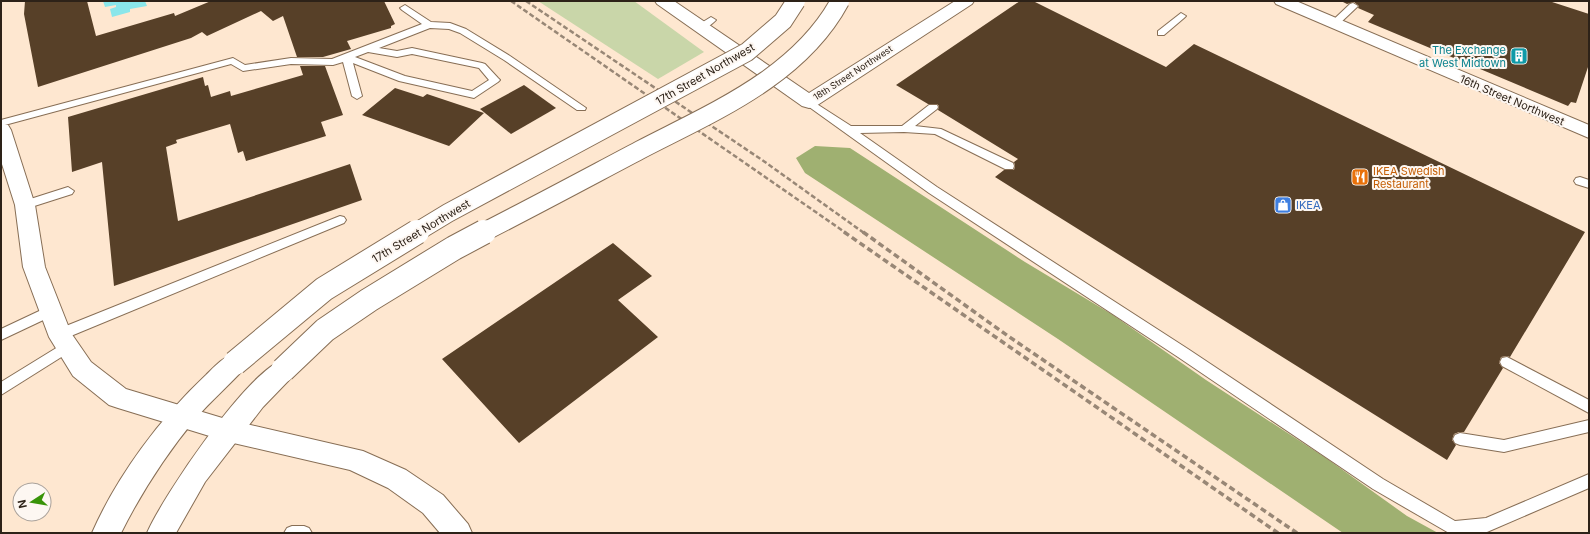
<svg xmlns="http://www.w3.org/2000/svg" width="1590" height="534" font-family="Inter,sans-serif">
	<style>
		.green { fill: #c9d6a9 }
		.forest { fill: #9fb071 }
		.water { fill: #8ae6ea }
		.building { fill: #574028 }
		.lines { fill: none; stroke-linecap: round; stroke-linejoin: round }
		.service-casing { stroke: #876e55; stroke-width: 2 }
		.minor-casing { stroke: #876e55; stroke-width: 2 }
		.tertiary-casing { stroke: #876e55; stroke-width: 2 }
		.secondary-casing { stroke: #876e55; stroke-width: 2 }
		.service { fill: #fff; fill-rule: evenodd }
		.minor { fill: #fff; fill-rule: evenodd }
		.tertiary { fill: #fff; fill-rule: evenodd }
		.secondary { fill: #fff; fill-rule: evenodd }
		.rail-far1 { stroke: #988776; stroke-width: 2.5; stroke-dasharray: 5 2.5; stroke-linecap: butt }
		.rail { stroke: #988776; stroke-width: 3.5; stroke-dasharray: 6 3.5; stroke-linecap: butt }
		.secondary-bridge-far1-casing { stroke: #876e55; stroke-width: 20; stroke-linecap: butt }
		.secondary-bridge-casing { stroke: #876e55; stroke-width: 26; stroke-linecap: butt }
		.secondary-bridge-far1 { stroke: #fff; stroke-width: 18 }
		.secondary-bridge { stroke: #fff; stroke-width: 24 }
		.labels { text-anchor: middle; stroke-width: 4; stroke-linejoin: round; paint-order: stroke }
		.far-street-label { font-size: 9px; fill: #2d2218; stroke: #fdf7f2 }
		.culture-label { font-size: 11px; fill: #0d838f; stroke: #fdf7f2; text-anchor: end }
		.street-label { font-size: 11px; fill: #2d2218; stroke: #fdf7f2 }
		.food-label { font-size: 11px; fill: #c56008; stroke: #fdf7f2; text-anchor: start }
		.shop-label { font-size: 11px; fill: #366cbe; stroke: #fdf7f2; text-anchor: start }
	</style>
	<rect width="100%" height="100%" fill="#fee7d0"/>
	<polygon class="green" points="538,1 634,1 704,52 658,79"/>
	<polygon class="forest" points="815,146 850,148 1025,262 1113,315 1206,380 1326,458 1407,516 1438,533 1343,533 1058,339 805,173 796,158"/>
	<polygon class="water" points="103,1 145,1 147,6 130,9 130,12 112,17 110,9 116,7 116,5 105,7"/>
	<g class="building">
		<polygon points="25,1 87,1 96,36 174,13 175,16 211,1 384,1 395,24 391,26 391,28 347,41 351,49 323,57 297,57 283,16 273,21 261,11 207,36 202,32 191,38 38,87 24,14"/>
		<polygon points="1020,1 1033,1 1166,67 1194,44 1585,232 1510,357 1507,356 1501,357 1499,363 1503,368 1464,432 1459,432 1454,434 1452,440 1456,445 1447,460 995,177 1004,170 1014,170 1015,166 1014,162 1018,159 938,110 939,106 937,104 928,104 896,85"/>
		<polygon points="1341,1 1549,1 1589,14 1589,64 1576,103 1571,102 1568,106 1368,22 1374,15 1358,8 1359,6 1354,2 1347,4"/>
		<polygon points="300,66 325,66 343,115 321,122 326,136 246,161 243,151 238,153 230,124 176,140 177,143 166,147 178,221 350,164 362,200 114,286 102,162 72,172 68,117 203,77 205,86 208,85 211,97 230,91 231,96 303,75"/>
		<polygon points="524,85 556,108 511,134 480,109"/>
		<polygon points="395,88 423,97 427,94 484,113 449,146 362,115"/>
		<polygon points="613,243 652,276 618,300 658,337 519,443 442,359"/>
	</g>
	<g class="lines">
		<g class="service-casing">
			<g id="service">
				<polygon points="1353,3 1358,6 1356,8 1337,26 1331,26 1331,22 1350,4"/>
				<path d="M405,5L431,22L450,23L466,29L510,56L586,108L585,110H577L504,60L460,33L449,29L430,28L379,48L397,51L412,48L482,63L485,64L498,78L500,80L498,82L474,98L399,81L353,63L362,96L357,99L352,96L343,62L333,65L291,64L243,71L231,64L1,126V120L233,58L245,65L291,58L332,59L422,24L402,10L400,8ZM368,52L397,57L412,54L479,68L489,80L472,91L405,76L355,57Z"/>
				<polygon points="1181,13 1186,16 1184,18 1164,35 1158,35 1158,31"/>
				<path d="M711,17L716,20C711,25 704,31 698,29V25Z"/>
				<polygon points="809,99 851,126 902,126 929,105 937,105 938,107 937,109 915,126 941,129 1013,163 1014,166 1013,169 1005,169 935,134 904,132 860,133 937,187 1188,349 1383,479 1455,521 1486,518 1589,474 1589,488 1487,532 1449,533 1373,489 1178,357 929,193 805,104 804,102"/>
				<polygon points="1580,177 1589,180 1589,188 1576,184 1574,181 1576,178"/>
				<polygon points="68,187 74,191 72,194 25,209 19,205 21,202"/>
				<polygon points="340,216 344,217 346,220 344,223 66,338 61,339 56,338 55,334 56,330"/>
				<polygon points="52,305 56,306 58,310 56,314 1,340 1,329"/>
				<polygon points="66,342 71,343 72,347 71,351 1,395 1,382"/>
				<polygon points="1507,357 1589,400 1589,413 1502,366 1500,362 1502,358"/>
				<polygon points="1589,420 1589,432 1504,452 1460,445 1455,443 1453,439 1455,435 1460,433 1504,440"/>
				<polygon points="292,526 304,526 309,528 312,533 284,533 287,528"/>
			</g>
		</g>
		<g class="minor-casing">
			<g id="minor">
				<polygon points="655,1 674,1 809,93 955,1 974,1 972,4 816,106 809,108 802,106 657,4"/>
				<polygon points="1,124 8,125 11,130 35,205 45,267 71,333 91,362 126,389 229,420 363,451 406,470 443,495 468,524 472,533 440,533 423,513 388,488 350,470 229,442 118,408 109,405 73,376 49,337 23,267 15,205 1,161"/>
			</g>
		</g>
		<g class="tertiary-casing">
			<polygon id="tertiary" points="1274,1 1296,1 1589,125 1589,138 1276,4"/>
		</g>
		<g class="secondary-casing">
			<g id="secondary">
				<path d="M235,353L243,356L247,363L243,370C228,386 211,401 196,418C167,453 141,493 121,533H92C117,476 161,417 206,375C215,366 223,357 235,353Z"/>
				<path d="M283,360L292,363L295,370L292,377L263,407L205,482L176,533H147C163,496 247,372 283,360Z"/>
			</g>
		</g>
		<use href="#service" class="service"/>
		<use href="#minor" class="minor"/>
		<use href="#tertiary" class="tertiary"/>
		<use href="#secondary" class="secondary"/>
		<g class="rail-far1">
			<polyline points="511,1 846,233"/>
			<polyline points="526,1 765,162 864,233"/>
		</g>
		<g class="rail">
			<polyline points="844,232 1278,533"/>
			<polyline points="863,232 1008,336 1297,533"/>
		</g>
		<g class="secondary-bridge-far1-casing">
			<g id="secondary-bridge-far1">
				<polyline points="415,233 448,213 747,52 783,21 796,1"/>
				<path d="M482,233C535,206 587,178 640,150C713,112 799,77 840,1"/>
			</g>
		</g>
		<g class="secondary-bridge-casing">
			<g id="secondary-bridge">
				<polyline points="235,363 324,289 417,232"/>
				<polyline points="283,370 325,330 369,300 454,248 484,232"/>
			</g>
		</g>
		<use href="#secondary-bridge-far1" class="secondary-bridge-far1"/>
		<use href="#secondary-bridge" class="secondary-bridge"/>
	</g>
	<defs>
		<g id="building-square" transform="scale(0.9)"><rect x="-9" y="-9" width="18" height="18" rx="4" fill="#0f9aa8" stroke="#fdf7f2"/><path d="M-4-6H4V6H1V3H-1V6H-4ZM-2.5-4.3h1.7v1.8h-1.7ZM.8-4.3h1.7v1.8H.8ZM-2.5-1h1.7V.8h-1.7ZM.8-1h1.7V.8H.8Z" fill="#fff"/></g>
		<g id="restaurant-square" transform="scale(0.9)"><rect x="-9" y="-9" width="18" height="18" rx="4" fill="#e8710a" stroke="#fdf7f2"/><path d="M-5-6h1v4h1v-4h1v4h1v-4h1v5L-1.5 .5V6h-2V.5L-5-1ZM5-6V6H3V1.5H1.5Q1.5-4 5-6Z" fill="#fff"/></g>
		<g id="shop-square" transform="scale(0.9)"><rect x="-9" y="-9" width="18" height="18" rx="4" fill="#3f7fe0" stroke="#fdf7f2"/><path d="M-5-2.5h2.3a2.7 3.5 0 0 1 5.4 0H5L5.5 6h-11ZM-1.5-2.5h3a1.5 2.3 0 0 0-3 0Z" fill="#fff"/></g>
	</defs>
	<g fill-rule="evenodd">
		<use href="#building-square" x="1519" y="56"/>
		<use href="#restaurant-square" x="1360" y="177"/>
		<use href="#shop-square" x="1283" y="205"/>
	</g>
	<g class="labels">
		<g class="far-street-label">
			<text transform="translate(853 73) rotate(-33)" y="3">18th Street Northwest</text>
		</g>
		<g class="culture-label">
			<text x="1506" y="54">The Exchange<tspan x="1506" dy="13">at West Midtown</tspan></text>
		</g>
		<g class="street-label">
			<text transform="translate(705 74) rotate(-30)" y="4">17th Street Northwest</text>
			<text transform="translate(1512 100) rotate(23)" y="4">16th Street Northwest</text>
			<text transform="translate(421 231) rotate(-31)" y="4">17th Street Northwest</text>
		</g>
		<g class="food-label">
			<text x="1373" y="175">IKEA Swedish<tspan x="1373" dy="13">Restaurant</tspan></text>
		</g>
		<g class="shop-label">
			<text x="1296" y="209">IKEA</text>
		</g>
	</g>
	<rect width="1590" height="534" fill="none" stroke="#2d2218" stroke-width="4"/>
	<g transform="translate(32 502) rotate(258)"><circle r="19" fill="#fdf7f2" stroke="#aaa29b"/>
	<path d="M0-3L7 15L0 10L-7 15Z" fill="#389308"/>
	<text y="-6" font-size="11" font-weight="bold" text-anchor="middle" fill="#2d2218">N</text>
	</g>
</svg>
